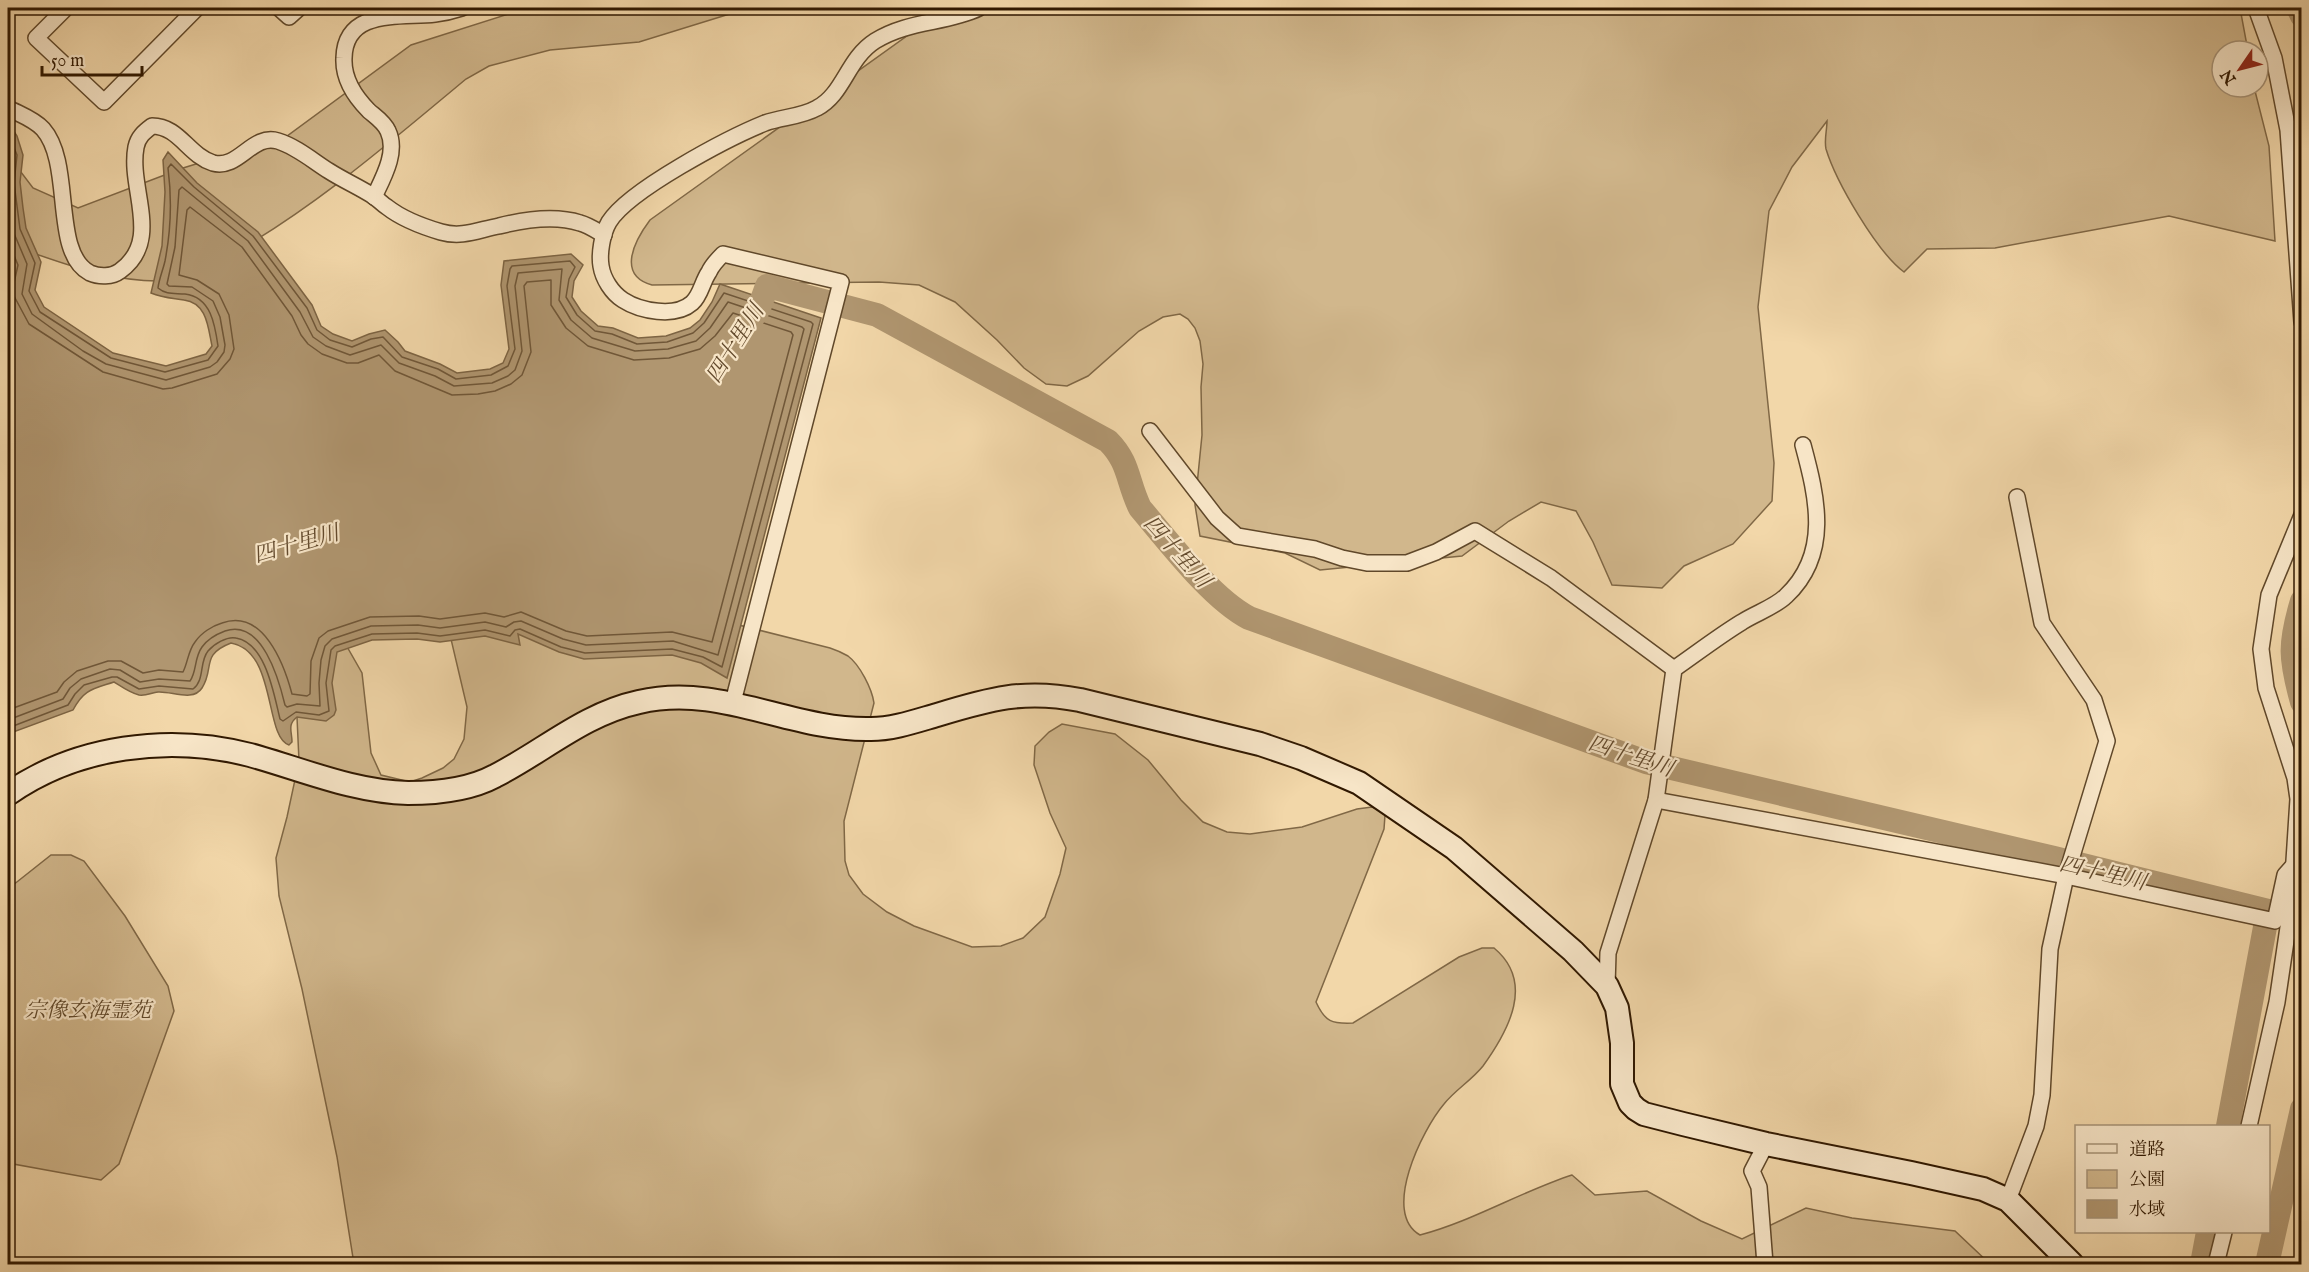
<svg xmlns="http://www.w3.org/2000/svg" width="2309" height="1272" font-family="'IM FELL English','Noto Serif JP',serif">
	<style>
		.green { fill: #d1b78c; stroke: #806846; stroke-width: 1.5 }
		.water { fill: #b09670; stroke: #7d6443; stroke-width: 1.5 }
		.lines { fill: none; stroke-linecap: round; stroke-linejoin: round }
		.shore { stroke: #705738; stroke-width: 1.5 }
		.river { stroke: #b09670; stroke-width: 24 }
		.street-casing { stroke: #60482a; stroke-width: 18 }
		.secondary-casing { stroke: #301800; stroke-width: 26 }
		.street { stroke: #f7e5c7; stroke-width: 15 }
		.secondary { stroke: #f7e5c7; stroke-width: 22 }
		.labels { text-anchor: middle; stroke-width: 4.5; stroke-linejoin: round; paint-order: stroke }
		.park-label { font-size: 21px; font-style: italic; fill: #60482a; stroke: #f7e5c7 }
		.water-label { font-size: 22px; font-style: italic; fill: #634a2d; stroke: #f7e5c7 }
	</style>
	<rect width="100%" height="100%" fill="#f2d7a9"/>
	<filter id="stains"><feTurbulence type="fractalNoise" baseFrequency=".00333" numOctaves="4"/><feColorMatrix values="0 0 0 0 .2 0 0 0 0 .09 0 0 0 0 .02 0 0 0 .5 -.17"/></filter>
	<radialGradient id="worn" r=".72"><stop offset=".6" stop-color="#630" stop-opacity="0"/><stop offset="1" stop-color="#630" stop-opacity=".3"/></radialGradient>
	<g class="green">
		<path d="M527,8H749L639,42L550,50L489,66L466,79C389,143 312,210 225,258C213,265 197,277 184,279C123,288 64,264 8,244V155L33,188L78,208L183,168L287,136L411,45Z"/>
		<path d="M946,8H2240L2248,51H2222V87H2254L2269,146L2275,241L2169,216L1995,248L1927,249L1904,272C1877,252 1836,182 1826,149C1824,140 1827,130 1827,121L1792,167L1769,211L1758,307L1774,463L1772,501L1733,544L1684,566L1662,588L1612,585L1593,542L1576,511L1541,502L1509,521L1462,556L1320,570L1285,553L1200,536L1195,505L1202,435L1201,387L1203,364L1200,341L1195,328L1188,319L1180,314L1163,317L1139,331L1088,376L1067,386L1046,384L1024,368L997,340L955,302L919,285L879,282L652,285C616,275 635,240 650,220Z"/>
		<path d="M434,567L711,618L830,648C836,650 843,653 848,656C860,665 872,689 874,703L844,821L845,861L849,875L863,894L887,912L914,926L972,947L1001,946L1023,938L1045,917L1060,874L1066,848L1050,813L1034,765L1035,746L1049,732L1062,724L1115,734L1148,760L1181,800L1203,822L1227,832L1250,834L1302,827L1357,809L1372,807L1380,810L1385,815L1384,829L1316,1002C1325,1022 1332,1024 1353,1023L1459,957L1482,948H1494C1535,982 1509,1030 1483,1066C1472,1080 1455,1090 1444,1104C1422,1130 1381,1213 1420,1235C1473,1221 1520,1192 1572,1175L1595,1195L1647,1191L1701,1221L1742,1239L1806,1208L1852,1218L1955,1231L1990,1264H354L337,1157L302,989L279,896L276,858L287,817L299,761L297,717L300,669L346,645L362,673L371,753L381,775L410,782L422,778L443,768L454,759L464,739L467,707Z"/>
		<polygon points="51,855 71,855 84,861 125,916 168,986 174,1011 119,1164 101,1180 8,1163 8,889"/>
	</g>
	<path class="water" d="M8,122L17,136L23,155L20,182L23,208L26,228L41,262L35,290L44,307L113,353L166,366L206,354L212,346C208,327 207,303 184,300C172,298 163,298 151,293L162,246L165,192L163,160L168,152L197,183L258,232L312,305L321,326L333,334L352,341L369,334L385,330L398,342L405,351L440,364L457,373L490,369L503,363L509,349L501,285L504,261L571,254L583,265L574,281L572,297L581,311L598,326L613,328L638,338L666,336L690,328L700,320L712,302L720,284L821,318L727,678L701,663L672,655L584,659L559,652L518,634L520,645L485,636L440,642L417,639L372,640L337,652L332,683L336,710L334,715L326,721L297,717C287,725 292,731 292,742L289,745C264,737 277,651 231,643C200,655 215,668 202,688C193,702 172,691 158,692C151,693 146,696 139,695C130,693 122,687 114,682C93,689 84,689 73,710L8,734Z"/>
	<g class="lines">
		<g class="shore">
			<path d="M8,133L17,155L14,183L20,229L35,263L29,291L40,312L111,358L165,372L208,360L218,346C215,325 211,297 185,294C175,293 166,295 158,288C159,279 163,270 165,261C171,230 172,199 168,168L171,164L194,187L253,236L307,308L317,330L330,340L352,347L371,339L383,337L402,357L438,369L456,379L491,375L508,366L515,349L507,286L510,269L512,266L570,261L575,267L569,279L566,297L577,315L595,331L612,334L637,344L667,342L693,333L704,323L724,293L811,322L813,324L722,667L703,657L672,649L585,653L561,647L520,629L515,630L510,636L485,630L440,636L417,633L372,634L335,646L331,650L326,683L329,711L319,715L296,712L283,721L280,719C274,695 266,643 236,638C227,636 214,644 208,651C199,662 205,680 193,689L159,686L139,689L117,677H112L84,685L75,694L68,705L8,728"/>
			<path d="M8,194L13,231L27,264L22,294L32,314L83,351L106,364L166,380L210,367L217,362L224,352L225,345L220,317L213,301L192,287L169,286L167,284L175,247L179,190L182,187L248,241L300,312L313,337L326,346L350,355L381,345L399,363L435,376L454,386L492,383L508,376L515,370L522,351L515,286L518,273L562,269L559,300L571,320L592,338L635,351L668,349L696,341L710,328L728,302L802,327L804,329L718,655L673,641L586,645L563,639L521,621L514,622L506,627L485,622L440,628L418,625L371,626L332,639L325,646L321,660L319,683L320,706L297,704L287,707L285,705C279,680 262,618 225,631C217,634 207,640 202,647C194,658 197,671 190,681L159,679L140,682L120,670L110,669L81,679L70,688L63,699L8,720"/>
			<path d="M8,241L18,265L13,287L14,296L29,324L103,372L163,389L172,388L217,374L230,359L234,349L229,315L219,294L197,280L179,275L187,210L190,207L242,247L292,316L301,335L308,344L322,354L347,363H358L379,355L395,371L452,395L478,394L495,391L511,384L522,375L531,352L524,286L527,282L551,280V305L566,328L588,346L634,360L669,358L700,349L715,336L733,313L791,332L793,335L712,642L672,632L587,636L566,631L521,612L504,617L485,613L440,619L419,616L370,617L328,631L319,638L311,661L310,694L307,696L292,694C284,664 263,608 222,623C212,626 201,633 195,642C188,651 188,662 183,672L159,670L143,673L121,661H108L77,671L64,682L57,692L8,710"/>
		</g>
		<g class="river">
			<polyline points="2298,8 2302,16"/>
			<path d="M747,326L759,308L767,286L877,315L1108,441C1130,463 1127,482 1140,508C1168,541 1212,599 1249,618L1646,762L2054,858L2268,911L2228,1126"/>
			<path d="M2302,601C2289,644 2290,659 2302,702"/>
			<polyline points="2202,1264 2208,1232"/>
			<polyline points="2267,1264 2302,1109"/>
		</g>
		<g class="street-casing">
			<g id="street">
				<polyline points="66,8 36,38 104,102 197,8"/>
				<polyline points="279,8 289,17 299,8"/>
				<polyline points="2256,8 2274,58 2288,130 2302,322"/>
				<path d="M8,108C19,114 34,119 43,129C74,164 51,253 90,273C99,277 112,277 120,271C163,240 128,189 136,147C138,137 144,132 152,126C179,126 188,155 213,163C239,170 252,133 278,141C297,147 313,161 329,171C343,180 359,187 373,196C378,199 382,204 387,207C401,218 424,227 441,232C462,238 478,230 499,226C523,220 555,215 580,223C588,225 597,231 604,235"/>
				<path d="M374,197C383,178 398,152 388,131C384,122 376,117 369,111C355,97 343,78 344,58C345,8 401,18 435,14C444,13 453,11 462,8"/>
				<polyline points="1150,431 1217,518 1237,536 1315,549 1342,558 1367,563 1407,563 1436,552 1475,531 1551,578 1674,669"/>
				<path d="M733,702L841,282L723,254C718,259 712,265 709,272C702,282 701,295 692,303C675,318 640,311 623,300C612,293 603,279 601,266C599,254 602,234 609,222C629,190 728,138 765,123C782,117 801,117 817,108C844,94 847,59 875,41C909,20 945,24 979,8"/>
				<polyline points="1656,800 2066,876 2275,921 2285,875 2293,866"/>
				<path d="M1607,986L1608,953L1656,800L1674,669C1697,653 1719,636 1742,622C1756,613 1775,607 1786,596C1831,554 1817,497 1803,445"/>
				<polyline points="2249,1126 2277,1002 2291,907 2298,799 2295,778 2266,688 2261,649 2269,595 2302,515"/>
				<polyline points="2008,1200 2036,1126 2042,1095 2050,949 2066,876 2107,741 2094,700 2042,623 2017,497"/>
				<polyline points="1765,1264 1759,1187 1752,1171 1766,1144"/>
				<polyline points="2216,1264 2224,1232"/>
			</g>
		</g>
		<g class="secondary-casing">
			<path id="secondary" d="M8,794C76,746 169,734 250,755C301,769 354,792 408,793C437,793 469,790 495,776C544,751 584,714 639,702C721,683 790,731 871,729C893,729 916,721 937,715C989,699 1024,689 1080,700L1260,744L1301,758L1359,783L1454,848L1573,951L1607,986L1617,1008L1622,1043V1084L1630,1103L1636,1109L1644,1114L1683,1124L1766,1144L1911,1173L1983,1189L2008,1200L2072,1264"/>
		</g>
		<use href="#street" class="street"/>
		<use href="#secondary" class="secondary"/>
	</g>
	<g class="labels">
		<g class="park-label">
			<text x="88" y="1017">宗像玄海霊苑</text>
		</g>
		<g class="water-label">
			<text transform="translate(734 343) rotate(-58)" y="8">四十里川</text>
			<text transform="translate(296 543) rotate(-16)" y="8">四十里川</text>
			<text transform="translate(1178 551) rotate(48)" y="8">四十里川</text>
			<text transform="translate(1631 755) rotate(18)" y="8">四十里川</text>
			<text transform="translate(2103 872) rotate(13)" y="8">四十里川</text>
		</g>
	</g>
	<rect width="2309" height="1272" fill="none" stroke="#f2d7a9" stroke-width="30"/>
	<rect x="9" y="9" width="2291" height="1254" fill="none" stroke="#301800" stroke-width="3"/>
	<rect x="15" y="15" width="2279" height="1242" fill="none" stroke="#301800" stroke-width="1.5"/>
	<rect x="2075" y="1125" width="195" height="108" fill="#f7e5c7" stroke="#a79377" stroke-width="1.5"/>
	<rect x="2087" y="1144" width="30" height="9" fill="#f7e5c7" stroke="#a79377" stroke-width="1.5"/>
	<text x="2129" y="1155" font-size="18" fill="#301800">道路</text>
	<rect x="2087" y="1170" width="30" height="18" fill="#d1b78c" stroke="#a79377" stroke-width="1.5"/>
	<text x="2129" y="1185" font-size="18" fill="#301800">公園</text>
	<rect x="2087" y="1200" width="30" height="18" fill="#b09670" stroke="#a79377" stroke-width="1.5"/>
	<text x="2129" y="1215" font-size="18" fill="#301800">水域</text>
	<g transform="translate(2240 69) rotate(235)"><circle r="28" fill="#f7e5c7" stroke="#a79377" stroke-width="1.5"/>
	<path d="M0-4.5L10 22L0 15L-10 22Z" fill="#8f2418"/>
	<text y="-9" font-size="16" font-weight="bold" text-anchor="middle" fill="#301800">N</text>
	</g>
	<path d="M42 66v9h100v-9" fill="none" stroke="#301800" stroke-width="3"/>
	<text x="51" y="66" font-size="18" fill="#301800" stroke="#f7e5c7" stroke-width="4.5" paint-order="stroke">50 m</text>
	<rect width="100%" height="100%" filter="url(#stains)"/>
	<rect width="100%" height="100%" fill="url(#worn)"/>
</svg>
